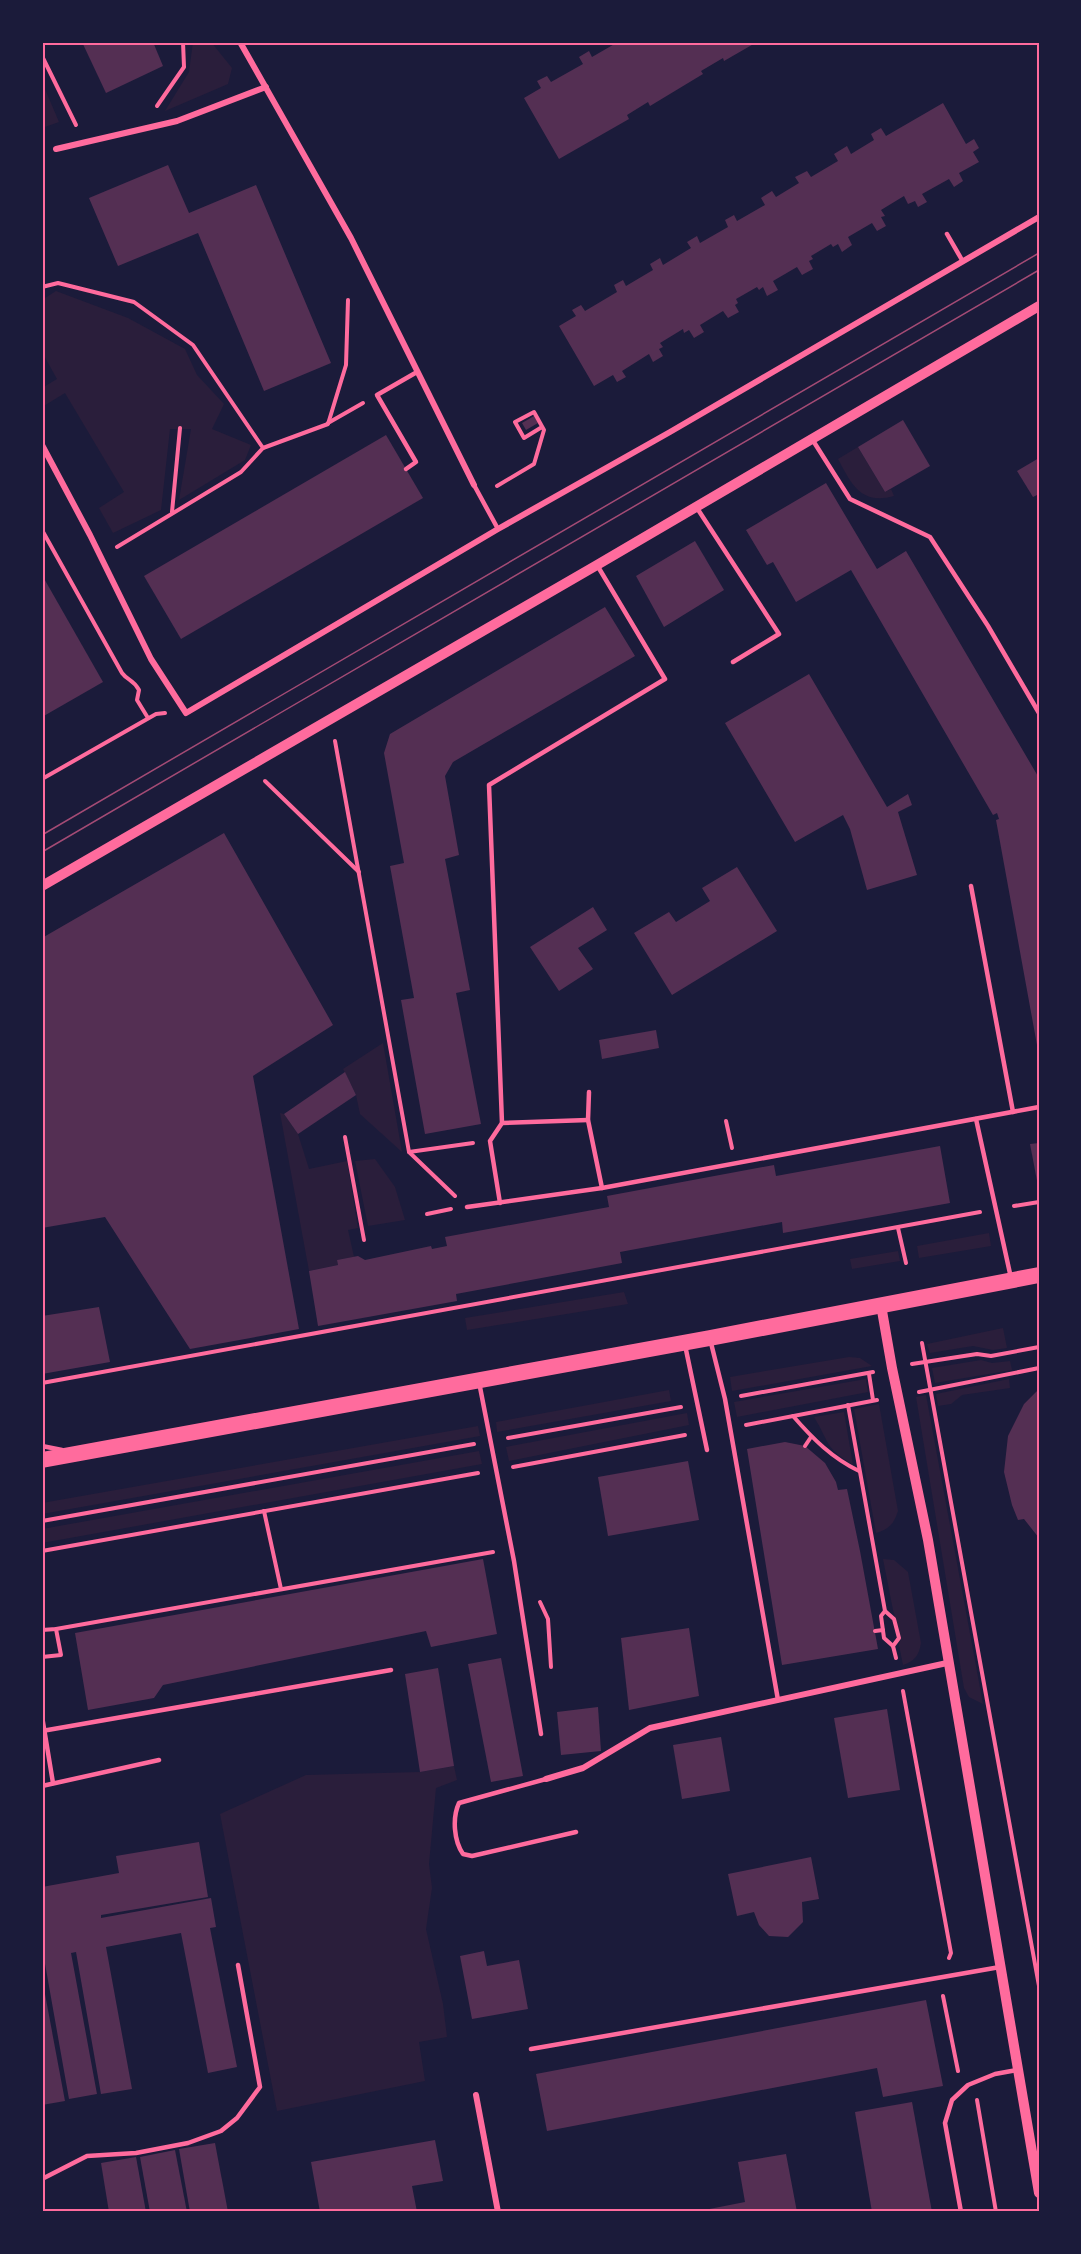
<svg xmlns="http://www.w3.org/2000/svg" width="1081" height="2254" font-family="'Source Sans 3',sans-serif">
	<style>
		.green { fill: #2a1e3b }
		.building { fill: #542f53 }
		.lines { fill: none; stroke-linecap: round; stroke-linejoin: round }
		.path { stroke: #ff6b9d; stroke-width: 4 }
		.service { stroke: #ff6b9d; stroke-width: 4.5 }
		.minor { stroke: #ff6b9d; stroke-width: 6 }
		.tertiary { stroke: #ff6b9d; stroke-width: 10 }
		.trunk { stroke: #ff6b9d; stroke-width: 16 }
		.tram { stroke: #a44b75; stroke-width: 1.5 }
		.neatline { fill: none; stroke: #ff6b9d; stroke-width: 2 }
	</style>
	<rect width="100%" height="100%" fill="#1b1b3a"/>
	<g class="green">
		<polygon points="193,42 211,42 232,68 228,84 165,111 189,72"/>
		<polygon points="42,82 59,122 42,128"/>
		<polygon points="56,291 128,318 185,349 197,375 224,404 212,429 251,445 245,460 179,500 191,429 170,429 161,510 113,533 99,508 124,492 65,393 42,407 42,388 57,379 42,352 42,300"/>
		<path d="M858,447L885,492L891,489L894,496C861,505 852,485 838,459Z"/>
		<polygon points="383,1043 402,1152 360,1114 356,1095 343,1069"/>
		<polygon points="280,1113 284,1114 298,1134 309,1169 347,1161 358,1228 348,1230 354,1257 337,1260 338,1265 309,1271"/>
		<polygon points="375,1159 395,1187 405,1220 368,1226 355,1161"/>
		<polygon points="989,1233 991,1246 919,1258 917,1246"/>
		<polygon points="898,1251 900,1261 852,1269 850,1259"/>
		<polygon points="624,1292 628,1304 467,1330 465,1318"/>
		<polygon points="1003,1328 1007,1348 993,1350 973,1346 930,1353 927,1344"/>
		<polygon points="849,1357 860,1358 872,1366 732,1391 730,1377"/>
		<polygon points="981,1360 992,1363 1010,1361 1012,1370 935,1383 932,1368"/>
		<polygon points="866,1379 868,1392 737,1417 734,1402"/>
		<polygon points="1009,1379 1010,1388 962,1395 951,1404 938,1406 936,1394"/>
		<polygon points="669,1390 671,1401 497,1432 496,1422"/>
		<polygon points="926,1395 983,1704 969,1697 964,1688 916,1397"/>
		<path d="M879,1404L898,1511C894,1524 889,1529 876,1533L854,1409Z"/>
		<path d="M844,1412L853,1465C824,1447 830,1443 814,1417Z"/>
		<polygon points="687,1413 689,1425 509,1461 506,1447"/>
		<polygon points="478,1426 480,1436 42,1514 42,1503"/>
		<polygon points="479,1451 482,1464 42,1543 42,1529"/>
		<path d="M883,1559L894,1560L908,1572L921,1643C919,1655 915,1661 903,1665L899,1645L901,1638L893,1610Z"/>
		<polygon points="454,1766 457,1780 436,1788 429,1864 432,1888 426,1929 443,2004 447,2037 419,2042 425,2081 277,2111 220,1814 306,1775 420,1772"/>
	</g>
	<g class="building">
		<polygon points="82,42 153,42 163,66 106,93"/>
		<polygon points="618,42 757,42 724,61 723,58 701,71 703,74 650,106 648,102 627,115 629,119 559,159 524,98 541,88 537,81 547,76 551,82 583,64 579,57 589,51 592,57"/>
		<polygon points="943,103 966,144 974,139 979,148 973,152 979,162 959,173 963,181 954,187 949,179 922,194 927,202 918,207 915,201 908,204 904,196 881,210 885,216 881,217 886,226 877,231 872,223 848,237 852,245 842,252 838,244 833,247 831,244 811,256 813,259 809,261 813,269 802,275 797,267 773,281 778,290 767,296 763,287 759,290 757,287 736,299 738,303 735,305 739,312 728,318 723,311 700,325 704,332 694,338 689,330 684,333 683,329 660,343 663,347 659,349 663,356 653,362 649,354 622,371 626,377 617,382 613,375 594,386 559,326 576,316 572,310 581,305 585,311 617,292 614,285 623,280 626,286 653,270 650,264 660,258 663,265 691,248 687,242 697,236 700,243 728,227 725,220 734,215 737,221 765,205 761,198 772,191 776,197 799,183 795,177 807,171 811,177 838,161 834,154 847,146 851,154 874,140 871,134 881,128 886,136"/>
		<polygon points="168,165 189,213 256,185 331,363 264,391 198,233 118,266 89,198"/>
		<polygon points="534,416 538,423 526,430 522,423"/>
		<polygon points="903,420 930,466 885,492 858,447"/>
		<polygon points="386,435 423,498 181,639 144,576"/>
		<polygon points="1039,458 1039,494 1033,497 1017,471"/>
		<polygon points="826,483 877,569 906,551 1039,778 1039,1056 996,820 999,819 997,813 993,815 851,570 796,602 773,562 767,565 746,530"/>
		<polygon points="695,541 724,590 664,627 636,576"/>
		<polygon points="42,575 103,682 42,717"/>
		<polygon points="605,607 635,656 453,762 445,776 459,855 445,859 470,990 456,993 481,1124 425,1134 401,1000 414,998 390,866 404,863 384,753 390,734"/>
		<polygon points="809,674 887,807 908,794 912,805 898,812 917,875 867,890 850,829 843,815 795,842 725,723"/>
		<polygon points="224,833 333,1025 253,1076 299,1329 190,1349 105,1217 42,1228 42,938"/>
		<polygon points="737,867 777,931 672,995 634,933 669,912 676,922 710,901 702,888"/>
		<polygon points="593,907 607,930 578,948 593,969 559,991 530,947"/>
		<polygon points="656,1030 659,1048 602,1059 599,1040"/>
		<polygon points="345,1072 356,1095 298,1134 284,1114"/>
		<polygon points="1039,1143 1039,1186 1038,1186 1030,1144"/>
		<polygon points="940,1146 950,1203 783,1233 782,1222 620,1252 622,1263 456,1294 457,1301 318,1326 309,1271 338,1265 337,1260 358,1256 365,1260 431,1246 432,1249 447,1246 445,1237 609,1207 607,1196 774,1165 776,1176"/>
		<polygon points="99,1307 110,1362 42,1374 42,1316"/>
		<polygon points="1039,1389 1039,1538 1024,1519 1018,1520 1012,1505 1004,1472 1008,1436 1024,1404"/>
		<polygon points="785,1442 805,1446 825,1463 836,1482 838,1490 847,1489 860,1551 878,1649 782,1665 747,1449"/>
		<polygon points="688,1461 699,1520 608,1536 598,1477"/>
		<polygon points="483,1559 497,1634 431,1647 426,1631 163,1685 154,1698 88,1710 75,1633"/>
		<polygon points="689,1628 699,1696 629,1710 621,1638"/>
		<polygon points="501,1658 523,1776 491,1782 468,1664"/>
		<polygon points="438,1668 454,1766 420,1772 405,1674"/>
		<polygon points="598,1707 601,1751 561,1755 557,1712"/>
		<polygon points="887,1709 900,1790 848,1798 834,1718"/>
		<polygon points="721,1737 730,1791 682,1799 673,1745"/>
		<polygon points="199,1842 208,1897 101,1915 101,1918 211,1898 216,1927 210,1928 237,2067 208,2073 181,1933 106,1947 132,2089 101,2094 76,1952 71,1953 97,2094 69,2099 44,1958 42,1958 42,1887 119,1873 116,1856"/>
		<polygon points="811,1857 819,1899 802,1902 803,1922 788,1937 769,1936 759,1925 754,1912 737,1916 728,1874"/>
		<polygon points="484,1951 487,1966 519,1960 528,2009 472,2019 460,1956"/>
		<polygon points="42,1978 65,2101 42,2105"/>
		<polygon points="926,2000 943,2086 883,2097 877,2068 547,2131 536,2074"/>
		<polygon points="912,2102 932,2212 872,2212 855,2112"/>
		<polygon points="435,2140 443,2181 412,2186 417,2212 320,2212 311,2162"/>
		<polygon points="215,2143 228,2212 190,2212 179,2149"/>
		<polygon points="175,2150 187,2212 150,2212 140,2157"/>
		<polygon points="786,2154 797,2212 694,2212 745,2202 738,2162"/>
		<polygon points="136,2157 146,2212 109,2212 101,2163"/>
	</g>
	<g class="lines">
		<g class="path">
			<polyline points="42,56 76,125"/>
			<polyline points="157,106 184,67 183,42"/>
			<polyline points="42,287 58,283 134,302 193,345 263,448 241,472 117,547"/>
			<polyline points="328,423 363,403"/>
			<polyline points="263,448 328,424 346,365 348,300"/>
			<polyline points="497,486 534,464 544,430 534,412 515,422 524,438 542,427"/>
			<polyline points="172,512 180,428"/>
			<path d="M42,530L122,673C128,681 133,679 139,690L137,700L148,718"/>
			<polyline points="335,741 409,1152 455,1196"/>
			<polyline points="42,779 156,714 165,713"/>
			<polyline points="265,781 359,872"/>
			<polyline points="726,1121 732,1148"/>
			<polyline points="345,1137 364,1240"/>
			<polyline points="409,1152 473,1143"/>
			<polyline points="1014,1206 1039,1202"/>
			<polyline points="427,1214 451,1209"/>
			<polyline points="898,1228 906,1263"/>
			<polyline points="922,1343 1039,1986"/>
			<polyline points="912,1364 977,1354 991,1356 1039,1347"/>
			<polyline points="869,1374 873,1400"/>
			<polyline points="42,1383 980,1212"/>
			<polyline points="919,1392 1039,1368"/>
			<polyline points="741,1396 873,1372"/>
			<polyline points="848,1405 885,1611 894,1619 899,1638 893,1646 896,1658"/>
			<path d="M793,1416C813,1439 832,1458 859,1471"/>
			<polyline points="746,1425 877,1400"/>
			<polyline points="508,1438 681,1407"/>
			<polyline points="805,1446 811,1437"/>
			<polyline points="513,1467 685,1435"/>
			<polyline points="264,1511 281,1589"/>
			<polyline points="42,1521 474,1444"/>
			<polyline points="42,1551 478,1473"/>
			<polyline points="540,1602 548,1619 551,1667"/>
			<polyline points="885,1611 881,1616 884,1638 893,1646"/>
			<polyline points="42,1630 56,1629 493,1552"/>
			<polyline points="875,1631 883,1630"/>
			<polyline points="42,1657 61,1655 56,1629"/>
			<polyline points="903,1691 951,1953 949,1958"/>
			<polyline points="943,1996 958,2071"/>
			<polyline points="977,2100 996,2212"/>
		</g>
		<g class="service">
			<polyline points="947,234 962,260"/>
			<polyline points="812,439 850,499 930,537 988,626 1039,713"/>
			<polyline points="406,469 416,462 377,395 417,372"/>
			<polyline points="474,485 498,529"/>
			<polyline points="697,508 779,634 733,662"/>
			<polyline points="971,886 1013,1112"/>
			<polyline points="589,1092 588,1120 602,1188"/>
			<polyline points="976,1119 1011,1278"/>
			<polyline points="502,1123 588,1120"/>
			<polyline points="500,1203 490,1141 502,1123 489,785 665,679 597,565"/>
			<polyline points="467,1207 602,1188 1039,1107"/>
			<polyline points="711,1343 725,1399 778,1700"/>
			<polyline points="685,1345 707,1450"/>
			<polyline points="479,1382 514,1561 541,1734"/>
			<polyline points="42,1446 62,1450"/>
			<polyline points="42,1716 53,1783"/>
			<polyline points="42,1731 391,1670"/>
			<path d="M546,1779L459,1803C452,1818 454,1841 463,1854L472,1856L576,1832"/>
			<polyline points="42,1786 159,1760"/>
			<polyline points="531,2049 1000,1967"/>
			<polyline points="42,2179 87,2156 136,2153 188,2143 221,2131 237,2118 260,2087 238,1965"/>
			<polyline points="961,2212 945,2123 952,2100 968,2085 995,2074 1017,2070"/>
		</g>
		<g class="minor">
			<polyline points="240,42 351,238 474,485"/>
			<polyline points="56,149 177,121 266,87"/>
			<polyline points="42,445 90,535 151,659 186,713 498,529 670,432 1039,217"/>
			<polyline points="546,1779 583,1768 650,1728 947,1663"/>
			<polyline points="476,2095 498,2212"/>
		</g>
		<g class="tertiary">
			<polyline points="42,886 597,565 1039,306"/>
			<polyline points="881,1305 892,1368 928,1540 1039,2193"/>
		</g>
		<polyline class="trunk" points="42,1460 710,1338 1039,1275"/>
		<g class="tram">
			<polyline points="42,835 1039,253"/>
			<polyline points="42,852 1039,270"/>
		</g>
	</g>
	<rect width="1081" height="2254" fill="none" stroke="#1b1b3a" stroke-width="87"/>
	<rect x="44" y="44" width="994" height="2166" class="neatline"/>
</svg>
